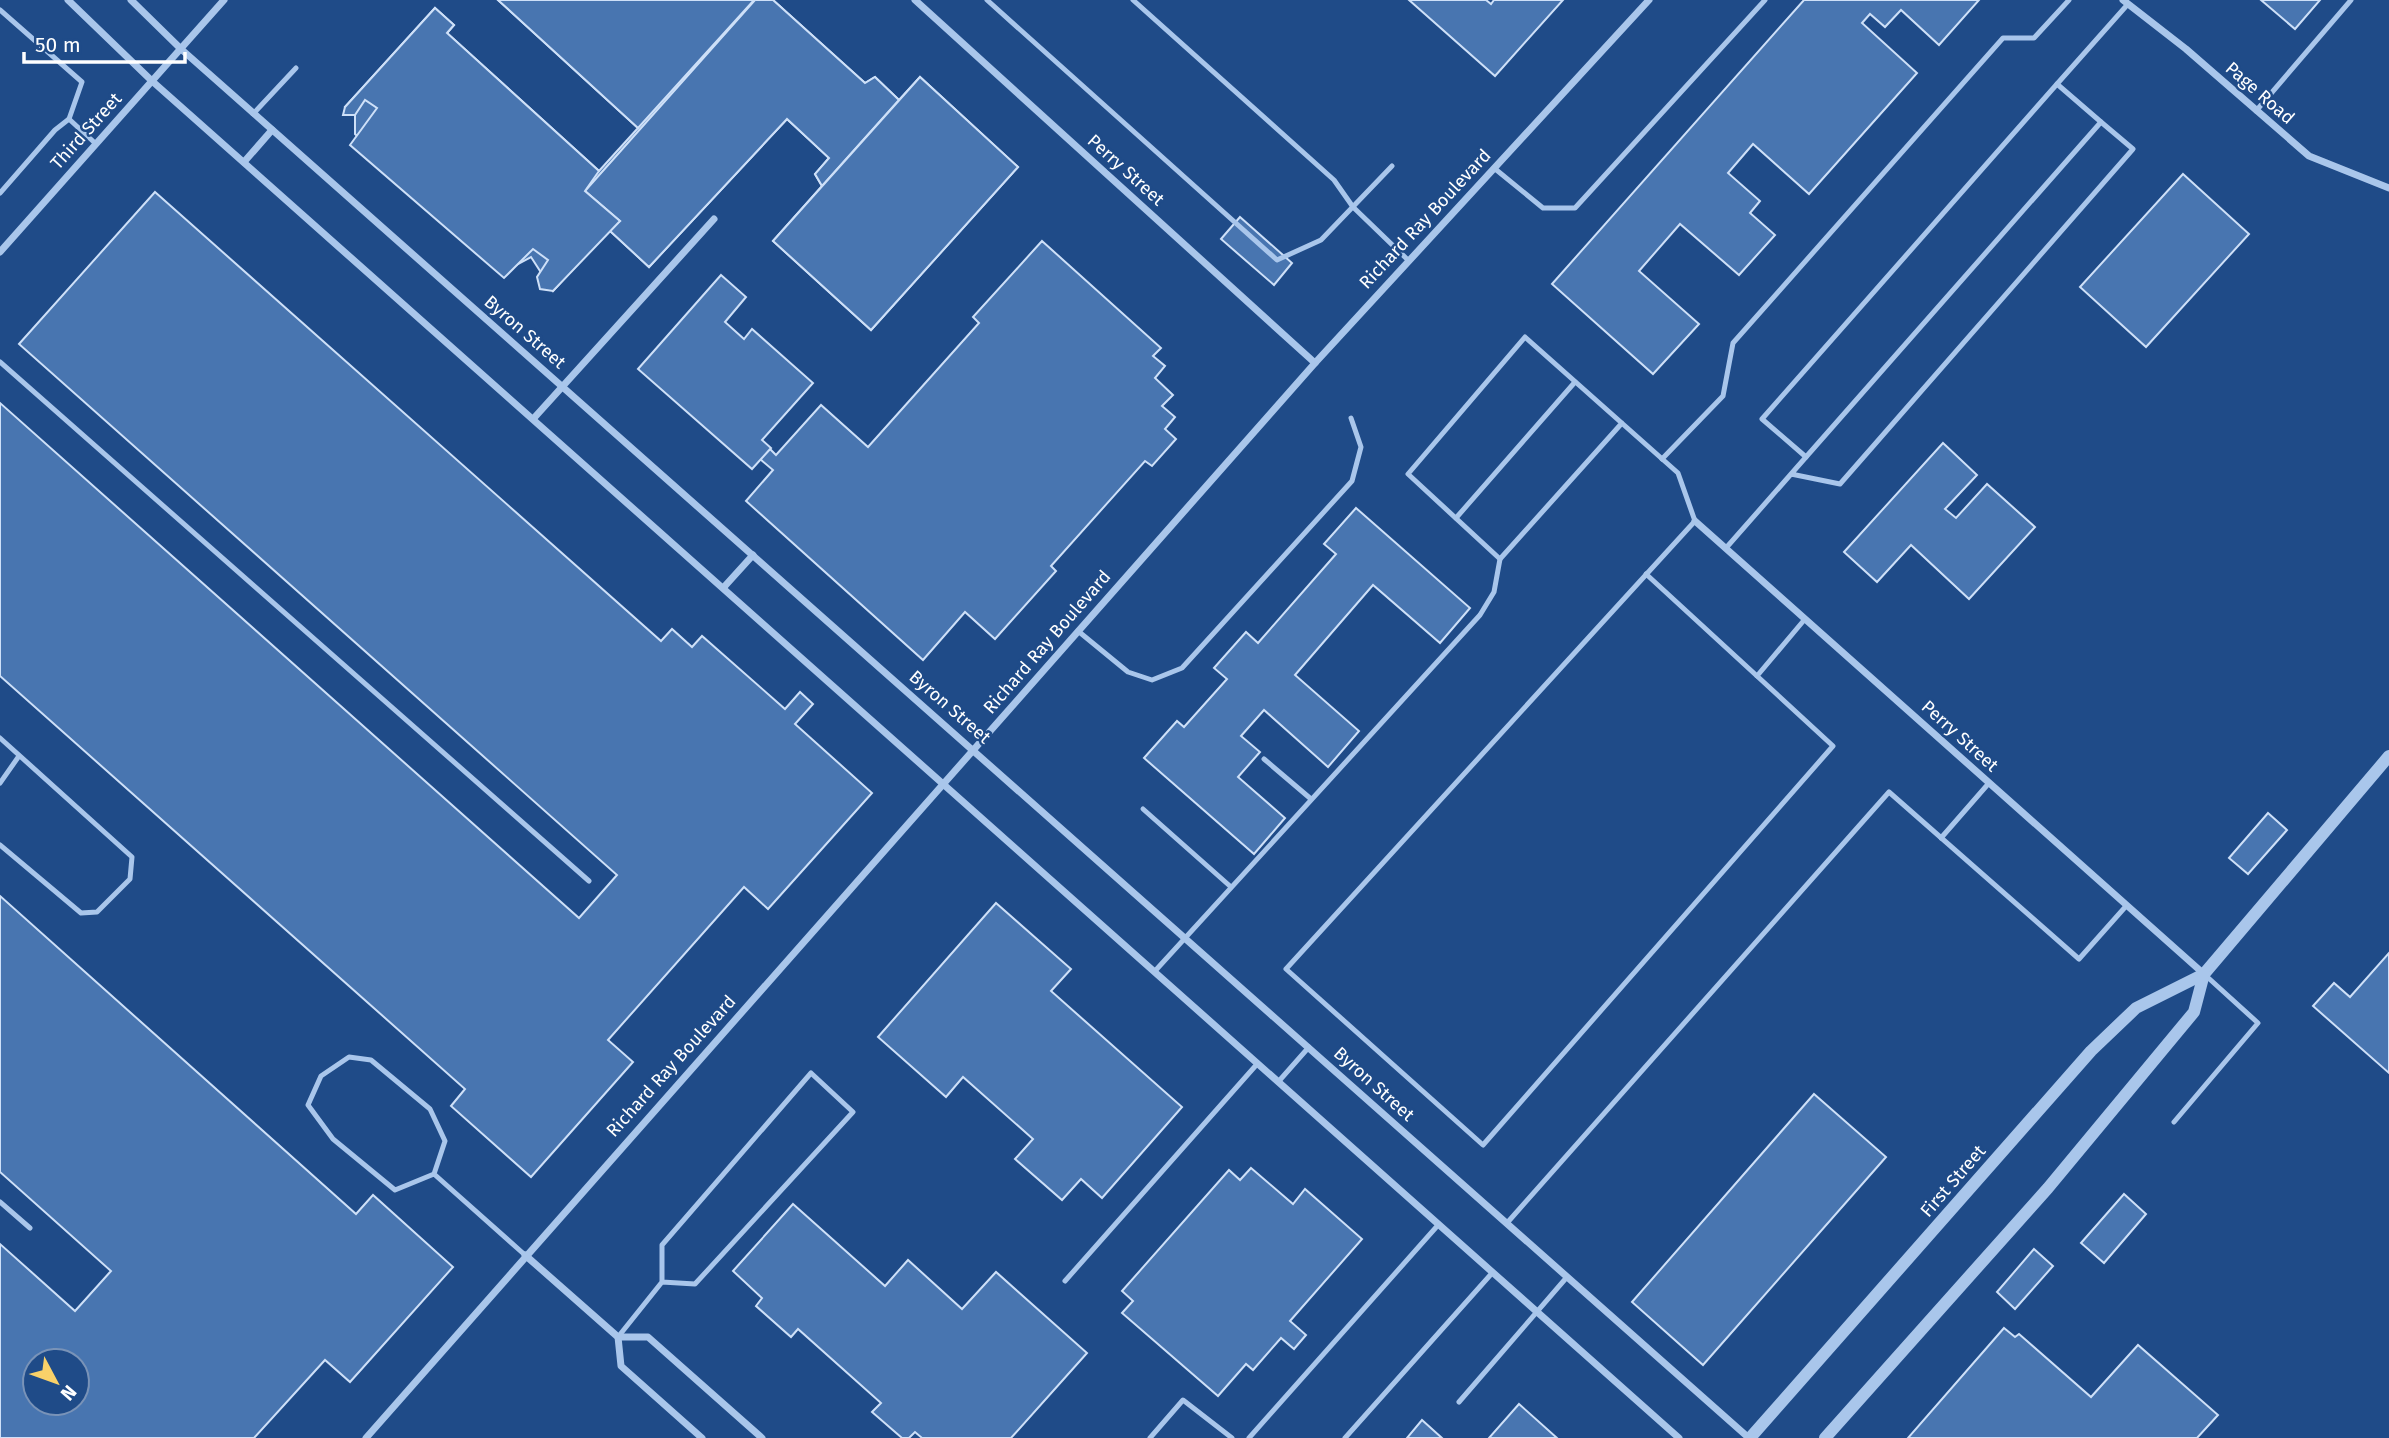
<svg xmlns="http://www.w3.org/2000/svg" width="2389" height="1438" font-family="'Fira Sans',sans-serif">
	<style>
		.building { fill: #4875b0; stroke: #cee0f8; stroke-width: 2; fill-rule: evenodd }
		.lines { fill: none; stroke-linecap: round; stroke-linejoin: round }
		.service { stroke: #a9c6eb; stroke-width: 5 }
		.minor { stroke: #a9c6eb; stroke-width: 7 }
		.tertiary { stroke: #a9c6eb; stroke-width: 12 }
		.labels { text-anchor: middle; stroke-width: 5; stroke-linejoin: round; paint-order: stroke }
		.street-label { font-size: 18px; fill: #fff; stroke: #1f4b88 }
	</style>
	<rect width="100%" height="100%" fill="#1f4b88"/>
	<g class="building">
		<polygon points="498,0 773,0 865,83 875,77 899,100 920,77 1018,167 871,330 773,241 822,186 815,174 829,158 787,119 649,267 609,230 553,291 531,257 505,271 355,134 355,115 345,107 435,8 454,25 447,33 599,171 638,128"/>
		<polygon points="498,0 754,0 638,128"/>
		<polygon points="755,0 773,0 865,83 875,77 899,100 822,186 815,174 829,158 787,119 649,267 609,230 620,221 585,191"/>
		<polygon points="1409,0 1486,0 1491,4 1494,0 1563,0 1495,76"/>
		<polygon points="1804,0 1979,0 1939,45 1901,10 1885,27 1870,14 1862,23 1917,73 1809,194 1753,144 1728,173 1760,201 1750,213 1775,235 1739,275 1680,224 1639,271 1699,324 1653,374 1552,284"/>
		<polygon points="2261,0 2320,0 2295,29"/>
		<polygon points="435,8 454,25 447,33 599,171 585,191 620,221 553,291 540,289 537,277 548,260 533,249 504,278 350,145 377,108 365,100 355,115 343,115 345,107"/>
		<polygon points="920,77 1018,167 871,330 773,241"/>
		<polygon points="2183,174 2249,234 2146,347 2080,287"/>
		<polygon points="155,192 661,641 672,629 692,647 702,636 785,709 800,692 813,704 795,724 872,793 768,909 744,887 608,1040 633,1062 531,1177 451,1106 465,1089 0,676 0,403 579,918 617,875 19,344"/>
		<polygon points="1240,217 1292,263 1274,285 1221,239"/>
		<polygon points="1042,241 1161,348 1153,356 1165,366 1155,378 1173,395 1162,406 1175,417 1165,429 1176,439 1152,466 1145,461 1051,566 1056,571 995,639 965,612 923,660 746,501 773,470 760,459 770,449 776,455 821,405 868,447 979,323 973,317"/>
		<polygon points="721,275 746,297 725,322 744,339 752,329 813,383 762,440 771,448 752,469 638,369"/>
		<polygon points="1943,443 1977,475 1945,509 1956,518 1987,484 2035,527 1969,599 1911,545 1877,582 1844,552"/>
		<polygon points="1356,508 1470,608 1440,643 1373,585 1295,675 1359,731 1328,767 1264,710 1241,736 1260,752 1238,777 1285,818 1254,854 1144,758 1177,721 1184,727 1227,679 1214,668 1246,632 1258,643 1336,554 1324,544"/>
		<polygon points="2268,813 2287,830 2248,874 2229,858"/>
		<path d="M0,896L356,1214L373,1195L453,1267L350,1382L325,1360L254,1438H0V1244L75,1311L111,1271L0,1172ZM35,1361H77V1403H35Z"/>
		<polygon points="996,903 1071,969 1051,991 1182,1107 1102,1198 1081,1179 1062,1200 1015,1159 1033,1139 963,1077 946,1097 878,1037"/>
		<polygon points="2389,953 2389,1073 2313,1006 2334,983 2350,997"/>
		<polygon points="1814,1094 1886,1157 1703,1365 1632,1302"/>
		<polygon points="1251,1168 1293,1204 1305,1189 1362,1239 1290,1321 1306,1335 1294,1349 1281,1338 1253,1370 1246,1364 1218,1396 1122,1313 1133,1301 1122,1291 1229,1170 1240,1180"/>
		<polygon points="2124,1194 2146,1214 2104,1263 2081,1243"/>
		<polygon points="793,1204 885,1286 908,1260 962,1309 996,1272 1087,1353 1011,1438 922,1438 915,1432 909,1438 902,1438 872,1412 881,1403 798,1329 791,1337 756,1306 762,1298 733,1271"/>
		<polygon points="2034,1249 2053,1266 2015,1309 1997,1292"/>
		<polygon points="2004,1328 2015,1337 2019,1334 2091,1397 2138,1345 2218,1415 2197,1438 1908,1438"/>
		<polygon points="1519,1404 1557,1438 1489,1438"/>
		<polygon points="1422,1420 1442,1438 1407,1438"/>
	</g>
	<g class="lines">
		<g class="service">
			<polyline points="987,0 1277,260 1321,240 1392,166"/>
			<polyline points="1133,0 1334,180 1353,207 1409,261"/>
			<polyline points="0,10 82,82 69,119"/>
			<polyline points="2256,111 2351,0"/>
			<polyline points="253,114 296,68"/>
			<polyline points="2101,122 2057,84 2128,4"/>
			<polyline points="1494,168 1543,208 1575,208 1765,0"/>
			<polyline points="0,193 55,130 69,119 96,144"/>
			<polyline points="0,362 589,881"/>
			<polyline points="1622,423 1500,559 1408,474 1525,337 1678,473 1695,521 1286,969 1483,1145 1833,746 1757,676 1805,619"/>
			<polyline points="1806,457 1762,419 2057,84"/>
			<polyline points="1662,459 1723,396 1733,343 2003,38 2034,38 2069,0"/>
			<polyline points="1456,518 1575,382"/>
			<polyline points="1726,548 1806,457 2101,122 2133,149 1840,484 1791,474"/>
			<polyline points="1646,574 1757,676"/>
			<polyline points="1078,631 1128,672 1152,680 1182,668 1352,481 1361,447 1351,418"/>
			<polyline points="0,738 132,857 130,879 97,912 81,913 0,845"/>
			<polyline points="1264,759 1311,799"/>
			<polyline points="0,783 19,756"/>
			<polyline points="1143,809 1231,887"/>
			<polyline points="1941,838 1989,783"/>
			<polyline points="1155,971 1480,615 1494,592 1500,559"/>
			<polyline points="1279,1081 1309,1047"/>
			<polyline points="2174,1122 2258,1023 2204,974"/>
			<polyline points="434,1174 395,1190 333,1139 308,1105 321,1076 349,1057 371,1060 430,1109 445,1141 434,1174 525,1255"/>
			<polyline points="0,1202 30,1228"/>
			<polyline points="1507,1223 1889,792 2079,959 2127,905"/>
			<polyline points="1065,1281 1258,1063"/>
			<polyline points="618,1337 662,1282 662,1245 811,1073 853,1112 695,1284 662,1282"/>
			<polyline points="1459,1402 1567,1277"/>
			<polyline points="1150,1438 1183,1400 1232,1438"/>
			<polyline points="1249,1438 1439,1224"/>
			<polyline points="1345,1438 1493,1272"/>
		</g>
		<g class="minor">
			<polyline points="68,0 152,81 1679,1438"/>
			<polyline points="131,0 181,49 1749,1438"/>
			<polyline points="915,0 1315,363"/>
			<polyline points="2123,0 2186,49 2309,156 2389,188"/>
			<polyline points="244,162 272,130"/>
			<polyline points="0,252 224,0"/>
			<polyline points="534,418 714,219"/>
			<polyline points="1695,521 2204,974"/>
			<polyline points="724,587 753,555"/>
			<polyline points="525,1255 618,1337 621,1366 702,1438"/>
			<polyline points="618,1337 648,1337 762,1438"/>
			<polyline points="366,1438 1315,363 1649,0"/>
		</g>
		<g class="tertiary">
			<polyline points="1750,1438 2091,1051 2136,1008 2204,974 2389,756"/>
			<polyline points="1825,1438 2048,1188 2194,1012 2204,974"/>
		</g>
	</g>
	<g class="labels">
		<g class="street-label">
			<text transform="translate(2260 93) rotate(41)" y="6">Page Road</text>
			<text transform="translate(86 131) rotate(-48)" y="6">Third Street</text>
			<text transform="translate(1126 170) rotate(42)" y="6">Perry Street</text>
			<text transform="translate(1425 219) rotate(-47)" y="6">Richard Ray Boulevard</text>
			<text transform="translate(525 332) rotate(41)" y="6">Byron Street</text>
			<text transform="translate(1047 642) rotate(-49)" y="6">Richard Ray Boulevard</text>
			<text transform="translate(950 707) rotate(41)" y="6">Byron Street</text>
			<text transform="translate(1960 736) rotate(42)" y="6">Perry Street</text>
			<text transform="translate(671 1066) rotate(-48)" y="6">Richard Ray Boulevard</text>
			<text transform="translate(1374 1084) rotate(42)" y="6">Byron Street</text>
			<text transform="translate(1953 1181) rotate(-49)" y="6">First Street</text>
		</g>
	</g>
	<g transform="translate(56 1382) rotate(131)"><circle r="33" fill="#1f4b88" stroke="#7993b8" stroke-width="2"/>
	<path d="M0-5L12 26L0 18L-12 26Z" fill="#f9d169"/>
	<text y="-10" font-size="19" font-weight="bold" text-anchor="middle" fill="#ffffff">N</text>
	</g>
	<path d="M24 52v10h161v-10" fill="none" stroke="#ffffff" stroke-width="3.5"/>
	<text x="35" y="52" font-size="21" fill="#ffffff" stroke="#1f4b88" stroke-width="5" paint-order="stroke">50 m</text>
</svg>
